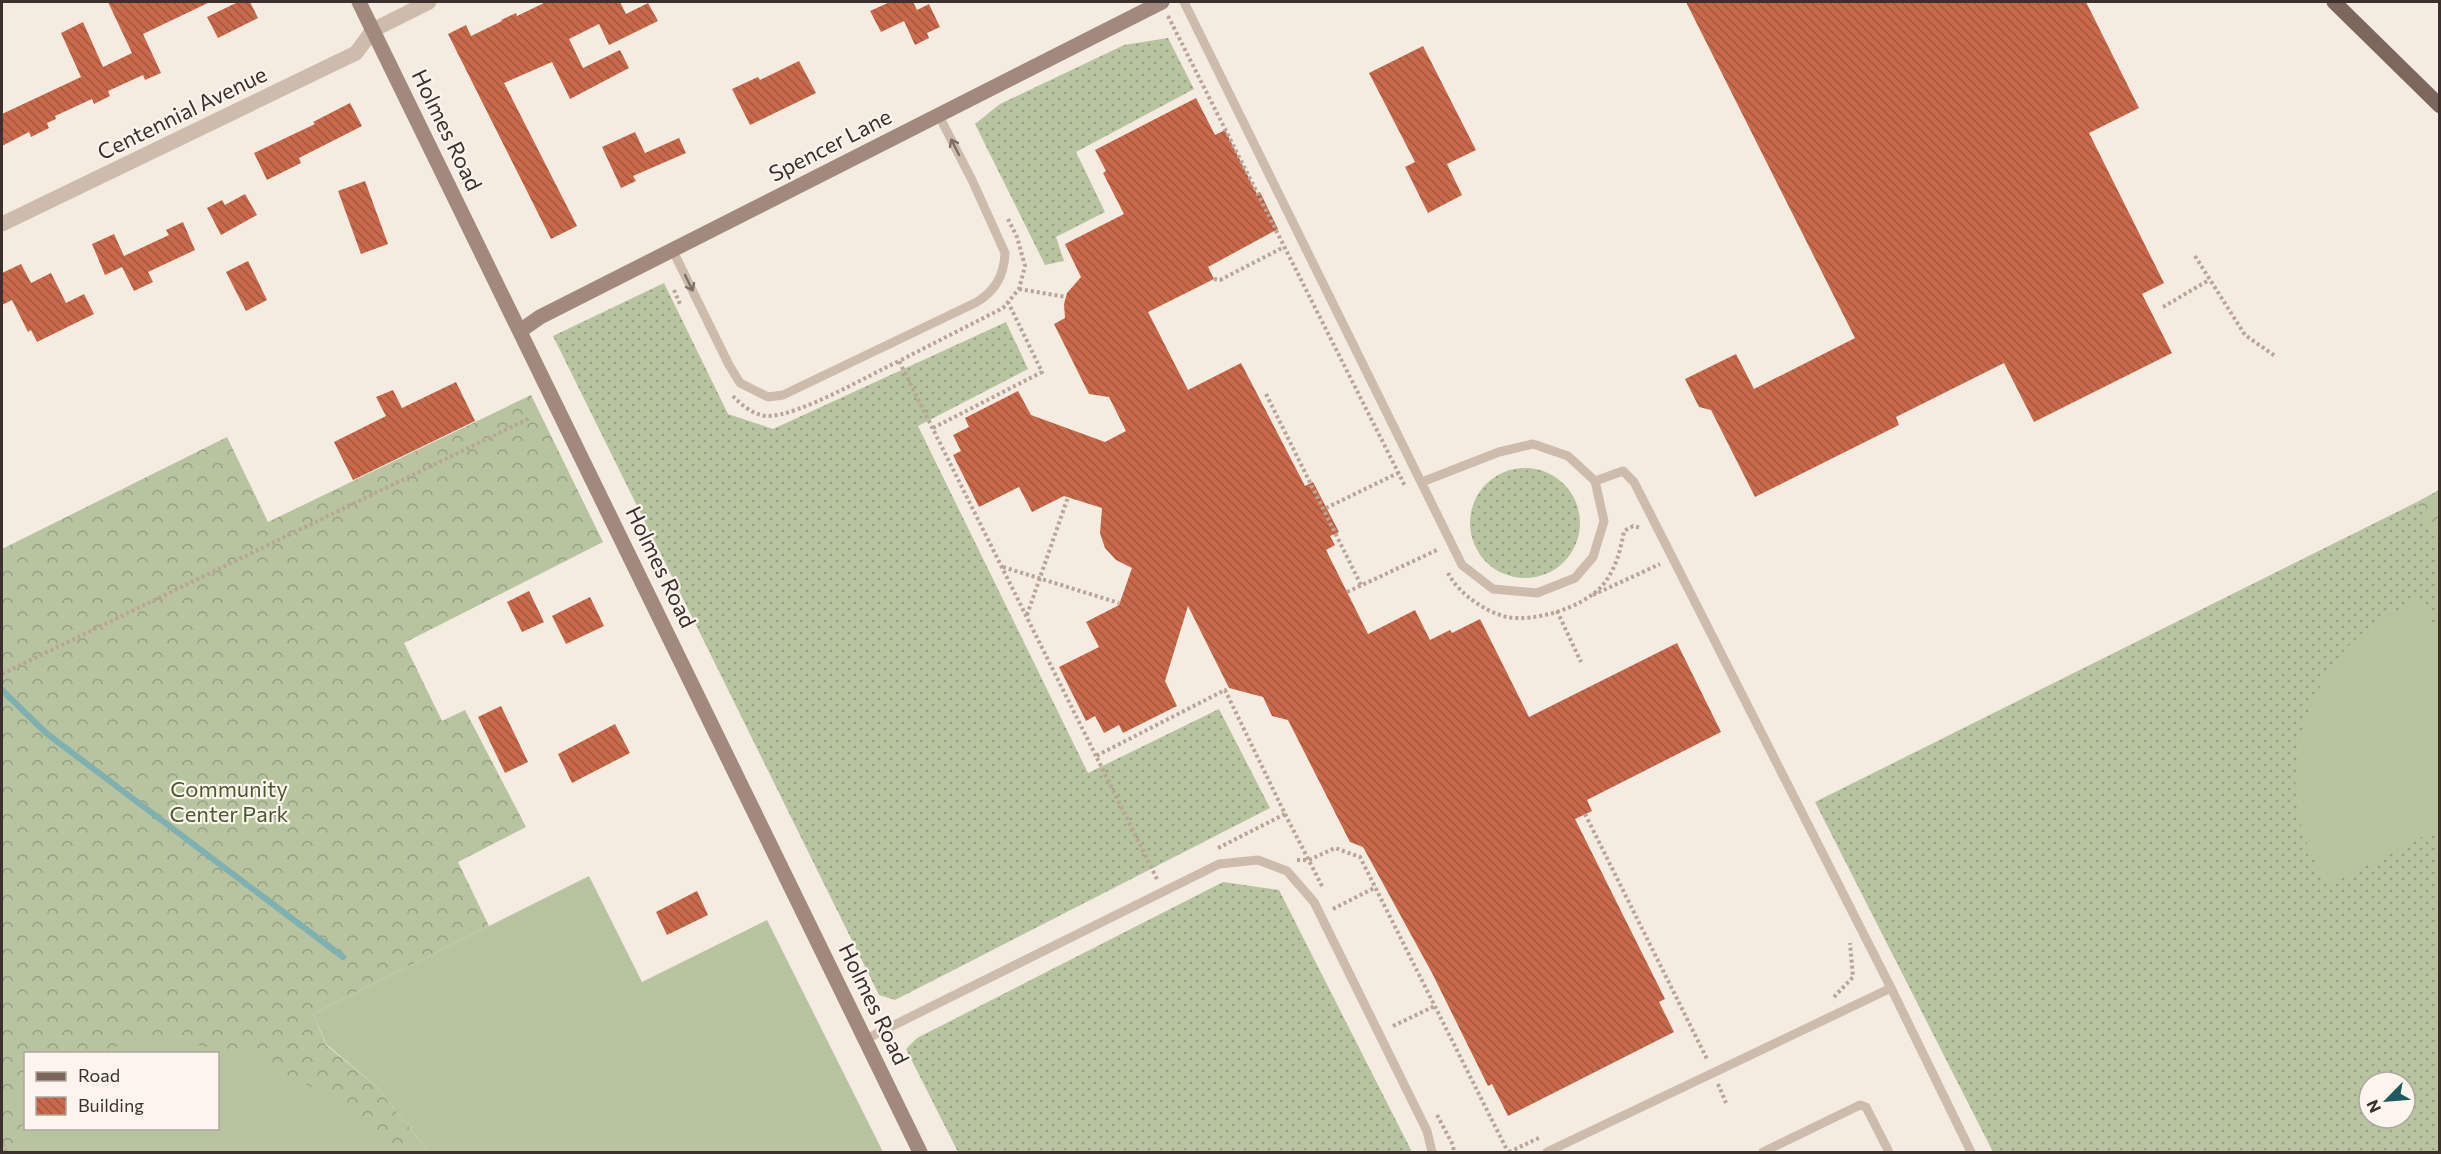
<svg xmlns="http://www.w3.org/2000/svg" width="2441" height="1154" font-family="Commissioner,sans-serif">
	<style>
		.grass { fill: url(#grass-dots); fill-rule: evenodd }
		.forest { fill: url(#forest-crowns); fill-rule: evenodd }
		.garden { fill: #b8c4a0 }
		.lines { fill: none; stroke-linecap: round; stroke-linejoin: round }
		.stream { stroke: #7fb0b2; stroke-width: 6 }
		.building { fill: url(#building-back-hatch) }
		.path { stroke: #b9a596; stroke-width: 4; stroke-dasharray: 3 3; stroke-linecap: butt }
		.lane { stroke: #cdbbac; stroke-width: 9 }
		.street { stroke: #cdbbac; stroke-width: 15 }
		.secondary { stroke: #a18a7d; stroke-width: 15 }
		.primary { stroke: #7d675c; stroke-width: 15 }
		.oneway { stroke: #7d6f65 }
		.labels { text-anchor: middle; stroke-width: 4.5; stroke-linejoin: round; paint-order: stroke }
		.street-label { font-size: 22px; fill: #3b302b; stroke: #fbf5ee }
		.park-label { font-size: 22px; fill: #4a5a2e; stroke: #fbf5ee }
	</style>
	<defs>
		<pattern id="grass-dots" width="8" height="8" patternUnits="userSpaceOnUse" patternTransform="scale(1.5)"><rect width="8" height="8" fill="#b8c4a0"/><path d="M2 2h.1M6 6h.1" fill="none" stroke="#97a083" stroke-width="1.8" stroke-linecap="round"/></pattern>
		<pattern id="forest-crowns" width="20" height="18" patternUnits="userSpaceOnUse" patternTransform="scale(1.5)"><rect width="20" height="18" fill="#b8c4a0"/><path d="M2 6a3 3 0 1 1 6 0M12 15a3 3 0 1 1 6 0" fill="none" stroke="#97a083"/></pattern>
		<pattern id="building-back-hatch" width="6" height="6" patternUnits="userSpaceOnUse" patternTransform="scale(1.5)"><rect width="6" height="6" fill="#c8694b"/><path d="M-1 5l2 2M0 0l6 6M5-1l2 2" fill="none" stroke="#a4573f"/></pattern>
	</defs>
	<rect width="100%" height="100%" fill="#f4ebe1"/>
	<g class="grass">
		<polygon points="1168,38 1194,89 1076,152 1105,212 1056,237 1064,261 1045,265 975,124 1000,104 1124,45"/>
		<polygon points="664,283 728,414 773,429 1006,322 1028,369 918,426 1088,773 1219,709 1270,808 895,1000 879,995 553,336"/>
		<circle cx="1525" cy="523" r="55"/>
		<path d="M2417,502L2440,546L2439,1152H1993L1815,802ZM2369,1082H2405V1118H2369Z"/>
		<polygon points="1223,882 1279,890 1412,1152 958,1152 906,1049 917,1038"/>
	</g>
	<g class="forest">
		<path d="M531,395L603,542L404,643L442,721L465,710L526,827L458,862L489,926L313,1014L326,1045L377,1087L429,1152H2V549L227,437L268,522ZM26,1054H218V1128H26Z"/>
		<polygon points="2439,490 2439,546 2417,502"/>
	</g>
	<g class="garden">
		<path d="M2420,598L2439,634V828L2327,886C2318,865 2305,844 2300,822C2286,768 2305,700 2339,657C2359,631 2392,613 2420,598Z"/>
		<polygon points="589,876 642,982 767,920 883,1152 429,1152 377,1087 326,1044 313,1014"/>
		<polygon points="146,1039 187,1043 243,1054 341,1101 382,1152 34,1152 11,1098 25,1080 26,1128 218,1128 218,1054 92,1053"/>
	</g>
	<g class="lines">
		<polyline class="stream" points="2,690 46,733 343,957"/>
	</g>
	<g class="building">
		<polygon points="108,2 210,2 143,34 161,73 145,80 143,75 108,91 110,96 94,104 92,99 55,116 56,119 47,123 49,128 31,137 29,132 2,146 2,114 81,77 61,33 83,22 103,67 132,53"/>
		<polygon points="238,2 250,2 258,18 218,38 207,17"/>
		<polygon points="546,2 620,2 626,14 648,3 658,21 609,45 599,24 569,39 583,68 620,50 629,68 570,99 552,62 504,83 577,226 551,239 448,34 466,25 471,36 502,21 501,20 516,13 517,16"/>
		<polygon points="890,2 913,2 917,10 929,4 940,27 927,33 929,38 915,45 904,21 881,32 870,11"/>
		<polygon points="1686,2 2086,2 2139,108 2089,133 2164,283 2142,294 2172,353 2034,422 2004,363 1896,417 1899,425 1755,497 1711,410 1699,407 1685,379 1736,354 1754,389 1855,338"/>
		<polygon points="1423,46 1476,150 1447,164 1462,195 1428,213 1405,167 1415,162 1369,73"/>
		<polygon points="799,61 816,93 750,125 732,89 758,77 760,80"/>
		<polygon points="1196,98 1215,135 1225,130 1257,194 1260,192 1278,229 1208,267 1214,279 1148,312 1188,390 1241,363 1305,486 1313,482 1339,532 1330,536 1335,545 1326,550 1368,634 1415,610 1430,640 1450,630 1452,633 1480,619 1529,717 1677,643 1721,732 1587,800 1592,811 1575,819 1665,999 1659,1002 1674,1032 1508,1116 1492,1084 1488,1086 1432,973 1363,847 1350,842 1288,720 1272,716 1263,697 1229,688 1188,606 1165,681 1177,706 1123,733 1119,725 1104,733 1095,716 1086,721 1059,667 1099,647 1086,622 1119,605 1132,568 1116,560 1105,548 1100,533 1102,508 1064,496 1032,512 1019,487 979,507 953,455 961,451 953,435 969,427 965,418 1018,391 1031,415 1105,442 1126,431 1109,397 1089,394 1054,324 1065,318 1064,304 1067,293 1081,277 1065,244 1124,214 1103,173 1106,171 1095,150"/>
		<polygon points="350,103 362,126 299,158 301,163 267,180 254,153 315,124 313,122"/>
		<polygon points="635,132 645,153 679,138 686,153 633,176 636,181 621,188 602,147"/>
		<polygon points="365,181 388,244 361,254 338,191"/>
		<polygon points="245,194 257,215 221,235 207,208 222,200 225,205"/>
		<polygon points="183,222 195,250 148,272 153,282 134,291 122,267 105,275 92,244 114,234 124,256 169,235 166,230"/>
		<polygon points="248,261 267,300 246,311 226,272"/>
		<polygon points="21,264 31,283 51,273 66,303 84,294 94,314 37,342 31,330 28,332 12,300 2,305 2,273"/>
		<polygon points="456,382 475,421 353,480 334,442 386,416 376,397 393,390 402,408"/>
		<polygon points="529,591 544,622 522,632 507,602"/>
		<polygon points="590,597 604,626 566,644 552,616"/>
		<polygon points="501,706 528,762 505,773 478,717"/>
		<polygon points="615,724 630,753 572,783 558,754"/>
		<polygon points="697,891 708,915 667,935 656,912"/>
	</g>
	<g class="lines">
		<g class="path">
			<polyline points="1168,16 1405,486"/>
			<polyline points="1008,219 1017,237 1025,266 1019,289 1003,308 899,361 1096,756"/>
			<polyline points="2195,256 2245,335 2275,356"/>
			<polyline points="1214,279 1220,280 1284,247"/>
			<polyline points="1019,289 1066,297"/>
			<polyline points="674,290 680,304"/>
			<polyline points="2163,307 2209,280"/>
			<polyline points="1266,394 1361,585"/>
			<path d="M733,396C741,405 755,416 768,416C799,416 869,375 899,361"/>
			<polyline points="933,428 1042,372 1008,302"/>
			<polyline points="1326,508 1398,473"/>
			<polyline points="1003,567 1119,603"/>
			<path d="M1448,573C1458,593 1485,612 1507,617C1535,622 1582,608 1602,586C1616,569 1620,552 1624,531L1633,526L1641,528"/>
			<polyline points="1347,592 1437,550"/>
			<polyline points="1593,595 1660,564"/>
			<polyline points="1557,611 1581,662"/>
			<polyline points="1027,615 1068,497"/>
			<polyline points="2,674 530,418"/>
			<polyline points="1285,814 1323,888"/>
			<polyline points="1585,814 1708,1061"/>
			<polyline points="1297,860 1309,860 1335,848 1360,857 1508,1152"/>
			<polyline points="1157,879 1096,756 1225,690 1285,814 1216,849"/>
			<polyline points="1333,909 1376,887"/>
			<polyline points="1834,997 1853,977 1850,943"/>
			<polyline points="1393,1026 1435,1006"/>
			<polyline points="1718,1084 1726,1103"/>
			<polyline points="1437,1115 1453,1145 1454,1152"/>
			<polyline points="2,1144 6,1152"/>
			<polyline points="1509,1152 1541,1137"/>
		</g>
		<g class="lane">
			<polyline points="1184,2 1462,565 1493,589 1537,593 1575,578 1593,557 1604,521 1595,481 1568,456 1533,444 1499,452 1422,482"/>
			<path d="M673,251L729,365L740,383L768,397L783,395L977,302C996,290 1004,275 1005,253L972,180L938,114"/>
			<polyline points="1595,481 1623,471 1634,482 1891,988 1971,1152"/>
			<polyline points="866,1039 1219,864 1258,860 1287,871 1314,902 1427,1131 1432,1152"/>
			<polyline points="1547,1152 1891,988"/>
			<polyline points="1763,1152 1860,1105 1866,1107 1889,1152"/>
		</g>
		<polyline class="street" points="2,224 356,53 373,30 429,2"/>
		<g class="secondary">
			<polyline points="359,2 920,1152"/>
			<polyline points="520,331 540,317 1162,2"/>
		</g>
		<polyline class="primary" points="2334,2 2440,106"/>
	</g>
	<defs><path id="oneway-shaft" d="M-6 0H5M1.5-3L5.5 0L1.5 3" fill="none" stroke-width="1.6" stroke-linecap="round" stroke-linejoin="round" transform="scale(1.5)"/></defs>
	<g class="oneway">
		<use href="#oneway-shaft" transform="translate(955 147) rotate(-117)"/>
		<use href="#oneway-shaft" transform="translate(689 283) rotate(64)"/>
	</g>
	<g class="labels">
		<g class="street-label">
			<text transform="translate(182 113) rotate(-26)" y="8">Centennial Avenue</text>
			<text transform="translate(447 130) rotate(64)" y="8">Holmes Road</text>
			<text transform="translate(830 145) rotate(-27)" y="8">Spencer Lane</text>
			<text transform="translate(661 567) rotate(64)" y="8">Holmes Road</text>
			<text transform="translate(874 1004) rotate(64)" y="8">Holmes Road</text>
		</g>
		<g class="park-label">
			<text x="229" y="797">Community<tspan x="229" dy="25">Center Park</tspan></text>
		</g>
	</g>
	<rect width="2441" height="1154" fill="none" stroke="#3b302b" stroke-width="6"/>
	<rect x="24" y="1052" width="195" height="78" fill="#fbf5ee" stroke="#aea6a0" stroke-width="1.5"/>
	<rect x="36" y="1072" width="30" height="9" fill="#7d675c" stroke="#aea6a0" stroke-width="1.5"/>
	<text x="78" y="1082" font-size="18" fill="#3b302b">Road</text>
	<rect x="36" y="1097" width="30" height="18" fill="url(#building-back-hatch)" stroke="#aea6a0" stroke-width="1.5"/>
	<text x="78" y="1112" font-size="18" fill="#3b302b">Building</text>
	<g transform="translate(2387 1100) rotate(245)"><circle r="28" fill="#fbf5ee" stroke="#aea6a0" stroke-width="1.5"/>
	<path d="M0-4.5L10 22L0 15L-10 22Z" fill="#1f5a5e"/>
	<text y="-9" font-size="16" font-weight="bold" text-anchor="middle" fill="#3b302b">N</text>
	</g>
</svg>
